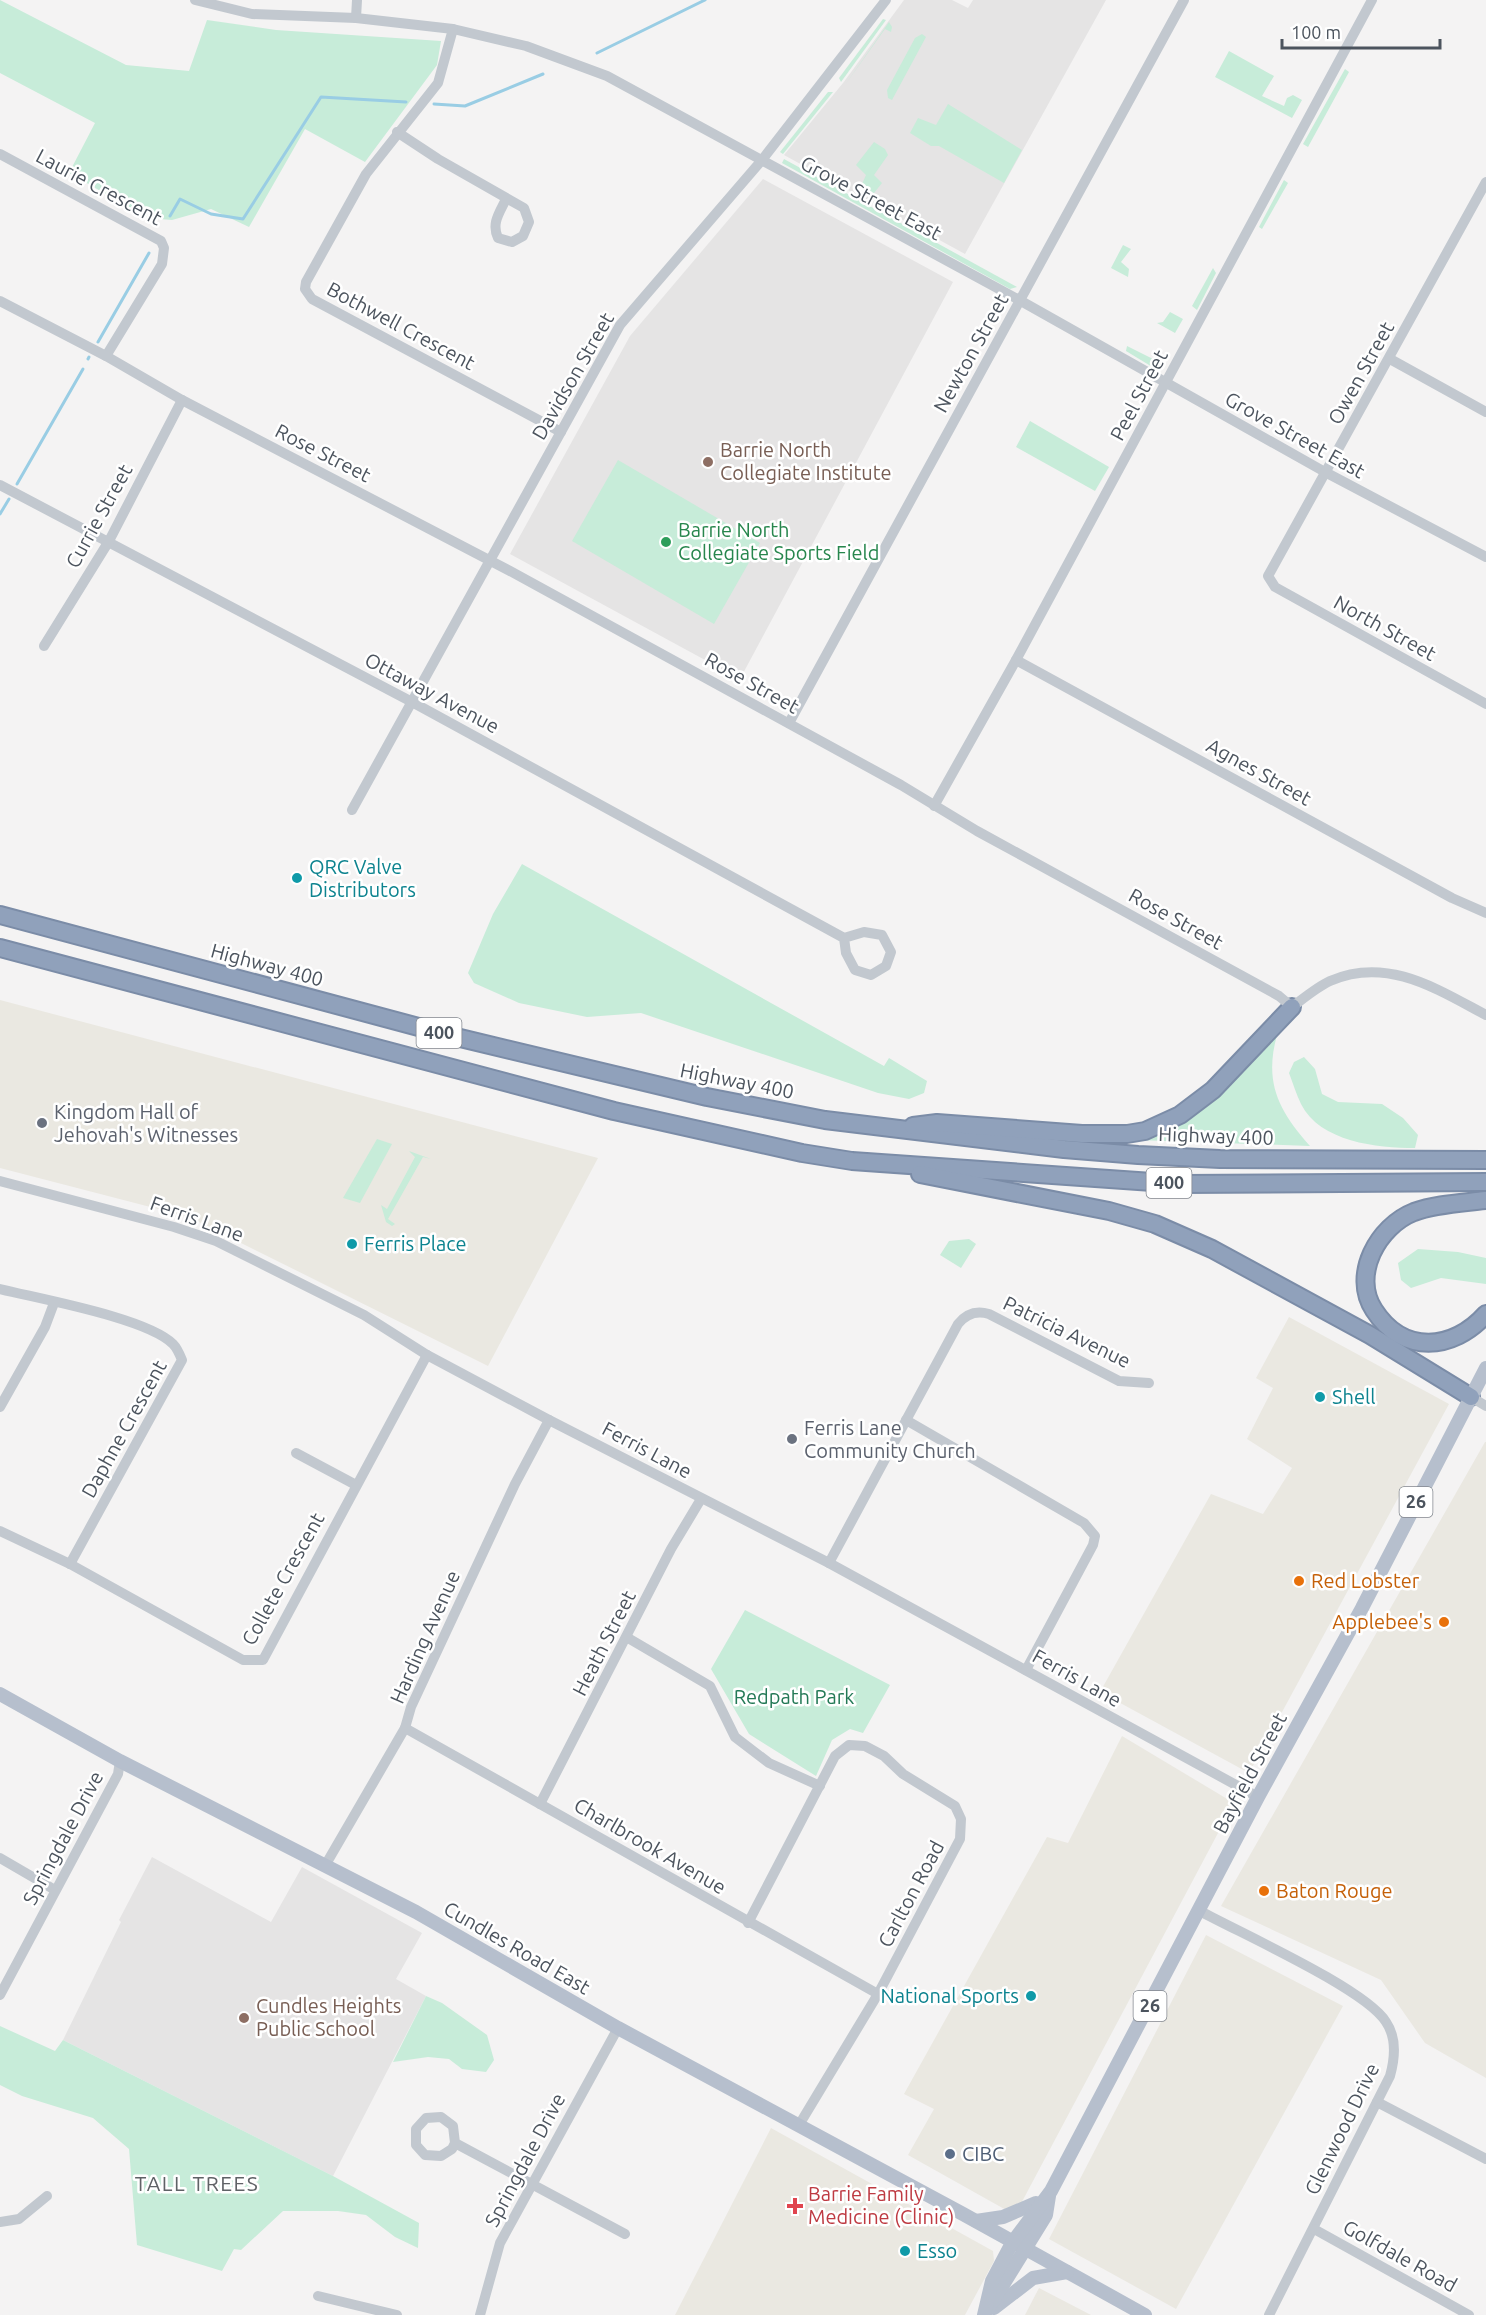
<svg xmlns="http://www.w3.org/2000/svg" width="1486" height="2315" font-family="Ubuntu,sans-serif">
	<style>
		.commercial { fill: #eae8e1 }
		.education { fill: #e5e4e4 }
		.green { fill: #c7ecd9 }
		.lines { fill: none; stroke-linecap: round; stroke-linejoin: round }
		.stream { stroke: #99cde4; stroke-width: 3 }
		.highway-casing { stroke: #7b8ca7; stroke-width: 20 }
		.minor { stroke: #c2c8cf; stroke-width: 10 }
		.major { stroke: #b6bfcd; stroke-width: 14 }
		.highway { stroke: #90a1bb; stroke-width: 16 }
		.education-dot { fill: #8d6e63; stroke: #fff; stroke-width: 2 }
		.leisure-dot { fill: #2e9e5b; stroke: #fff; stroke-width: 2 }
		.culture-dot { fill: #0f9aa8; stroke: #fff; stroke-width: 2 }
		.worship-dot { fill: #6b7280; stroke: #fff; stroke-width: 2 }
		.food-dot { fill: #e8710a; stroke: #fff; stroke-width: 2 }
		.service-dot { fill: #5c6f8a; stroke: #fff; stroke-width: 2 }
		.health-dot { fill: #e0444e; stroke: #fff; stroke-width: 2 }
		.labels { text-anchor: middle; stroke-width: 5; stroke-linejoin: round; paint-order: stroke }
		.shield { fill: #fff; stroke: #82878e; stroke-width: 1.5 }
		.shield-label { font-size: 18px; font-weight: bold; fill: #4c545e }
		.street-label { font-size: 20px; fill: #4c545e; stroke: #fff }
		.education-label { font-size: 20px; fill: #785e54; stroke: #fff; text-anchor: start }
		.leisure-label { font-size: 20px; fill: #27864d; stroke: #fff; text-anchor: start }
		.culture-label { font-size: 20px; fill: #0d838f; stroke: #fff; text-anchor: start }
		.worship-label { font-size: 20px; fill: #5b616d; stroke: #fff; text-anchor: start }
		.food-label { font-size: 20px; fill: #c56008; stroke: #fff; text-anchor: start }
		.park-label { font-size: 20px; fill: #237956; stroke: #fff }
		.service-label { font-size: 20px; fill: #4e5e75; stroke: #fff; text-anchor: start }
		.health-label { font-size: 20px; fill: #be3a42; stroke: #fff; text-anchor: start }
		.neighbourhood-label { font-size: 21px; letter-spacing: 1.5px; fill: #5f6266; stroke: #fff }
	</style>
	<rect width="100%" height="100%" fill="#f4f3f3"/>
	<g class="commercial">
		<polygon points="0,1000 598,1158 488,1366 189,1217 0,1168"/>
		<polygon points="1289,1317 1449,1404 1249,1773 1100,1692 1211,1494 1263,1514 1292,1468 1247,1439 1273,1388 1256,1378"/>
		<polygon points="1485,1442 1486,1442 1486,2078 1425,2043 1381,1980 1221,1906"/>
		<polygon points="1122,1736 1234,1803 1015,2215 908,2155 934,2109 904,2094 1047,1837 1068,1843"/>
		<polygon points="1206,1935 1343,2006 1176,2309 1049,2239"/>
		<polygon points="771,2128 993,2251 994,2261 965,2315 675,2315"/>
		<polygon points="1039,2288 1091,2315 1025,2315"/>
	</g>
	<g class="education">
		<polygon points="904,0 952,0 968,8 973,0 1106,0 965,254 784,155 843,83"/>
		<polygon points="763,179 953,282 740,679 510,554 630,336"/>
		<polygon points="152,1857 271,1922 302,1867 422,1933 396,1979 426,1996 333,2176 63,2040 121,1922 119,1920"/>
	</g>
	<g class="green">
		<polygon points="0,0 126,65 189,71 207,20 276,30 441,41 437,65 365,162 305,129 249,227 211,209 172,220 148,218 69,173 95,123 0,73"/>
		<polygon points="883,19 886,20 841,82 839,78"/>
		<polygon points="889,22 892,27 891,32 885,29 845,85"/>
		<polygon points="922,34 926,37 892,100 888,98 887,90 915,38"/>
		<polygon points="1229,51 1274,76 1262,96 1284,106 1287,98 1293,95 1302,100 1292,118 1215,77"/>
		<polygon points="1345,69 1349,72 1308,147 1303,144"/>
		<polygon points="828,92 833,92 783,154 780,152"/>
		<polygon points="948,104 1022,150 1004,183 939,146 931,146 910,133 918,118 936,125"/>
		<polygon points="874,142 885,149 888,155 874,175 882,183 874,193 864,189 862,184 866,175 856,165"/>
		<polygon points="784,159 1017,287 1010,289 782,163"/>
		<polygon points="1284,180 1288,183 1262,229 1259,227"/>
		<polygon points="1123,245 1131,249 1121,262 1129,269 1128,277 1111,268"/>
		<polygon points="1213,268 1216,273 1197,310 1192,306"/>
		<polygon points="1170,312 1183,319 1175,333 1157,323 1163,322"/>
		<polygon points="1127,346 1163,364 1165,366 1154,368 1126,351"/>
		<polygon points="1030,421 1109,467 1095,491 1016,447"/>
		<polygon points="618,460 760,543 714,624 572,541"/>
		<polygon points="522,864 884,1066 889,1058 927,1081 924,1093 909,1099 878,1093 641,1013 587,1017 519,1003 474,983 468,973 493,914"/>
		<path d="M1277,1035C1264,1082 1278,1110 1310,1146L1137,1140L1224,1087Z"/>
		<path d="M1304,1057L1315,1069L1322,1094L1338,1102L1382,1104L1403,1118L1418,1135L1415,1148C1377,1148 1320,1142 1301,1104C1296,1094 1293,1083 1289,1073L1294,1062Z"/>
		<polygon points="377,1139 392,1144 360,1203 343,1198"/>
		<polygon points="409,1151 431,1159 423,1157 388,1219 395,1224 392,1226 386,1222 381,1205 387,1209 415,1157"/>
		<polygon points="969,1239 976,1244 961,1268 940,1255 949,1241"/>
		<polygon points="1418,1249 1458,1252 1486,1258 1486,1284 1441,1278 1411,1288 1401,1280 1398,1263"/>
		<polygon points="745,1610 890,1685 863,1733 850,1729 832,1740 816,1776 749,1734 711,1669"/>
		<polygon points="426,1996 442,2003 487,2035 494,2060 486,2072 462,2069 449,2059 428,2057 393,2062"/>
		<polygon points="0,2026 55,2051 63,2040 333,2176 419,2223 418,2248 395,2237 366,2215 338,2211 283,2211 241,2250 234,2249 222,2271 137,2245 129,2149 93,2118 22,2096 0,2085"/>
	</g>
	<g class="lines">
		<g class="stream">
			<polyline points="597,53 705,0"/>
			<polyline points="434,104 465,106 543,74"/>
			<polyline points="170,216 180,199 211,214 243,219 321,97 406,102"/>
			<polyline points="98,342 149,253"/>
			<polyline points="88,359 89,357"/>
			<polyline points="17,484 83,369"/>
			<polyline points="0,514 9,499"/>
		</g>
		<g class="highway-casing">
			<g id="highway">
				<polyline points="0,915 456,1037 707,1097 825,1120 1064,1149 1138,1155 1220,1159 1486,1160"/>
				<polyline points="0,948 614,1111 802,1153 852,1161 1181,1184 1486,1182"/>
				<polyline points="913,1126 937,1123 1082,1134 1127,1134 1145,1131 1180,1115 1213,1090 1292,1007"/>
				<polyline points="920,1174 1109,1211 1155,1224 1212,1249 1370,1335 1471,1397"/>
				<path d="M1486,1200C1462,1203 1436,1204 1414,1212C1378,1226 1351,1275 1374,1310C1403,1355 1453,1351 1486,1314"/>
			</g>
		</g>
		<g class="minor">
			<polyline points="195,0 252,14 356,18 453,29 526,46 607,76 1021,301 1325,472 1486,557"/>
			<polyline points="356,18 357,0"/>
			<polyline points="453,29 438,83 366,174 306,282 305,289 312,299 561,432"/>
			<path d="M397,132L438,159L524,208L529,222L523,236L512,242L498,238C491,223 500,212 506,199"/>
			<polyline points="0,154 161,241 164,248 162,264 106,356"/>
			<polyline points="1486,182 1268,576 1275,587 1486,704"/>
			<path d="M0,301L106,356L182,400L510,571L901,785L977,831L1279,996L1292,1007C1304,998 1317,987 1330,981C1387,956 1437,989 1486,1015"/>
			<polyline points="1390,359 1486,412"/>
			<polyline points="0,485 412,702 844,938 864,932 882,935 891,952 886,966 871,975 855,970 846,953 844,938"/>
			<polyline points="44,646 109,541 182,400"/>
			<polyline points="1016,660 1452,898 1486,913"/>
			<polyline points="789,723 1184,0"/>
			<polyline points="934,806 1016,660 1372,0"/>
			<polyline points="352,810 620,325 762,160 886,0"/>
			<polyline points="0,1181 174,1227 216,1241 364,1315 427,1355 549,1420 829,1563 1258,1797"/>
			<path d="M0,1289C40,1299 147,1318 173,1344C177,1348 180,1355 182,1360L70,1564"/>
			<polyline points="1471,1397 1486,1406"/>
			<polyline points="0,1407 45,1327 54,1303"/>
			<polyline points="906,1420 1084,1523 1095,1536 1093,1545 1026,1670"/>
			<polyline points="296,1453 356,1485"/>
			<polyline points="0,1531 70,1564 243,1660 263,1660 427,1355"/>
			<path d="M829,1563L958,1324C966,1314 976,1310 989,1314L1119,1381L1149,1383"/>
			<polyline points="628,1638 710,1686 735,1737 769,1763 820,1786"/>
			<polyline points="405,1728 878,1994"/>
			<polyline points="540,1804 671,1549 701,1499"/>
			<polyline points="0,1858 55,1890"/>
			<polyline points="326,1864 405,1728 411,1707 515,1484 549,1420"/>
			<path d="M1200,1911C1240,1933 1366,1989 1386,2022C1397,2038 1395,2058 1390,2076L1269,2315"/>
			<polyline points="748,1923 835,1756 849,1745 865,1746 884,1756 903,1774 955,1806 961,1819 960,1839 878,1994 799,2125"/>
			<polyline points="0,1995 118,1774 120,1761"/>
			<polyline points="1377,2102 1486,2159"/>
			<polyline points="455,2143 453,2126 441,2117 426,2118 416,2129 416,2145 425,2155 441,2156 452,2149 455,2143 625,2234"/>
			<polyline points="0,2222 19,2219 47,2196"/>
			<polyline points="1314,2229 1469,2315"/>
			<polyline points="318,2296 397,2315"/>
			<polyline points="480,2315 500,2243 618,2028"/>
		</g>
		<g class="major">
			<polyline points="0,1694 120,1761 416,1912 618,2028 963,2214 1145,2315"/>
			<polyline points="976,2221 1003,2217 1036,2203"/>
			<polyline points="994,2308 1033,2278 1067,2272"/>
			<polyline points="988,2309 1046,2215 1049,2196"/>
			<polyline points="984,2315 992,2281 1012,2243 1051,2191 1258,1797 1362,1608 1486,1368"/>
		</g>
		<use href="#highway" class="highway"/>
	</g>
	<g class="education-dot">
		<circle cx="708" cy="462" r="6"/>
		<circle cx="244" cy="2018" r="6"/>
	</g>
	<circle class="leisure-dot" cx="666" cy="542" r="6"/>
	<g class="culture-dot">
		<circle cx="297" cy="878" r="6"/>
		<circle cx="352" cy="1244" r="6"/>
		<circle cx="1320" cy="1397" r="6"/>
		<circle cx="1031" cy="1996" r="6"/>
		<circle cx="905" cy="2251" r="6"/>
	</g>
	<g class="worship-dot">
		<circle cx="42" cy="1123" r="6"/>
		<circle cx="792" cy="1439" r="6"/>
	</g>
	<g class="food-dot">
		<circle cx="1299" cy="1581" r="6"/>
		<circle cx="1444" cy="1622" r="6"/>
		<circle cx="1264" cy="1891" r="6"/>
	</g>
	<circle class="service-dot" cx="950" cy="2154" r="6"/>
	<path class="health-dot" d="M792 2197h6v6h6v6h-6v6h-6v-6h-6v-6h6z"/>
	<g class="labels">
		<g class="shield">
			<rect x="416.5" y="1018" width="45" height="30" rx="4.5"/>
			<rect x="1146.5" y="1168" width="45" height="30" rx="4.5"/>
			<rect x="1399.5" y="1487" width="33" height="30" rx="4.5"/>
			<rect x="1133.5" y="1991" width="33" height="30" rx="4.5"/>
		</g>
		<g class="shield-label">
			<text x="439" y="1039">400</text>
			<text x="1169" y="1189">400</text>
			<text x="1416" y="1508">26</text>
			<text x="1150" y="2012">26</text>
		</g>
		<g class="street-label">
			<text transform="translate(99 187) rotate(28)" y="7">Laurie Crescent</text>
			<text transform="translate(871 198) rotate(28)" y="7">Grove Street East</text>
			<text transform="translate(401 326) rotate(28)" y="7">Bothwell Crescent</text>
			<text transform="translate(971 353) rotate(-61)" y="7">Newton Street</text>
			<text transform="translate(1361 373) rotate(-61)" y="7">Owen Street</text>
			<text transform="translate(573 376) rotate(-60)" y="7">Davidson Street</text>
			<text transform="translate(1139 395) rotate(-62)" y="7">Peel Street</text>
			<text transform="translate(1295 435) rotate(29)" y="7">Grove Street East</text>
			<text transform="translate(323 453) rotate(27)" y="7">Rose Street</text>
			<text transform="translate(99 516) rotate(-61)" y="7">Currie Street</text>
			<text transform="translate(1385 628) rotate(29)" y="7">North Street</text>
			<text transform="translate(752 683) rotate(29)" y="7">Rose Street</text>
			<text transform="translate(432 693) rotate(28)" y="7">Ottaway Avenue</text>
			<text transform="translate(1259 772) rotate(29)" y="7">Agnes Street</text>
			<text transform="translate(1176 919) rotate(29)" y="7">Rose Street</text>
			<text transform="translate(267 965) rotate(15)" y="7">Highway 400</text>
			<text transform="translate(737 1081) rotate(11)" y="7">Highway 400</text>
			<text transform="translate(1216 1136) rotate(2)" y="7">Highway 400</text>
			<text transform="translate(197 1219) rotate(20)" y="7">Ferris Lane</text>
			<text transform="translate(1067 1332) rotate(26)" y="7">Patricia Avenue</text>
			<text transform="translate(124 1429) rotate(-61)" y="7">Daphne Crescent</text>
			<text transform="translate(647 1450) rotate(28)" y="7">Ferris Lane</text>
			<text transform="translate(283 1579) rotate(-61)" y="7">Collete Crescent</text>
			<text transform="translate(425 1637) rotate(-66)" y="7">Harding Avenue</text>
			<text transform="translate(604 1643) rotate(-63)" y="7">Heath Street</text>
			<text transform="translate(1077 1678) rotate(29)" y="7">Ferris Lane</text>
			<text transform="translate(1250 1773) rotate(-62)" y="7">Bayfield Street</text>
			<text transform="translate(63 1838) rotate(-62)" y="7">Springdale Drive</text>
			<text transform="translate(650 1846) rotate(30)" y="7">Charlbrook Avenue</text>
			<text transform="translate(911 1894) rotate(-62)" y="7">Carlton Road</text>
			<text transform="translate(517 1948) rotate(30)" y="7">Cundles Road East</text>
			<text transform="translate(1342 2129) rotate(-64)" y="7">Glenwood Drive</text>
			<text transform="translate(525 2160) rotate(-62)" y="7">Springdale Drive</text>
			<text transform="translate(1400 2256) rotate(29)" y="7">Golfdale Road</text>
		</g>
		<g class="education-label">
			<text x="720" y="457">Barrie North<tspan x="720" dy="23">Collegiate Institute</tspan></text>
			<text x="256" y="2013">Cundles Heights<tspan x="256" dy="23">Public School</tspan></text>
		</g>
		<g class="leisure-label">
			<text x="678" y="537">Barrie North<tspan x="678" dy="23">Collegiate Sports Field</tspan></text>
		</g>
		<g class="culture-label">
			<text x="309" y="874">QRC Valve<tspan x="309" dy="23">Distributors</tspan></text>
			<text x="364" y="1251">Ferris Place</text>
			<text x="1332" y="1404">Shell</text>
			<text x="1019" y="2003" text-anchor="end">National Sports</text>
			<text x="917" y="2258">Esso</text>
		</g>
		<g class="worship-label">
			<text x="54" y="1119">Kingdom Hall of<tspan x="54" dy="23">Jehovah's Witnesses</tspan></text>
			<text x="804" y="1435">Ferris Lane<tspan x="804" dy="23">Community Church</tspan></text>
		</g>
		<g class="food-label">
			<text x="1311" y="1588">Red Lobster</text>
			<text x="1432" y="1629" text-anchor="end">Applebee's</text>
			<text x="1276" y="1898">Baton Rouge</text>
		</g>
		<g class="park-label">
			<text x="794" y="1704">Redpath Park</text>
		</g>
		<g class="service-label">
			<text x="962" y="2161">CIBC</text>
		</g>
		<g class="health-label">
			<text x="808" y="2201">Barrie Family<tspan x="808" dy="23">Medicine (Clinic)</tspan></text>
		</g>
		<g class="neighbourhood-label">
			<text x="197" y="2191">TALL TREES</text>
		</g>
	</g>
	<path d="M1282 39v9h158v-9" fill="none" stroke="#4c545e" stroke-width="3"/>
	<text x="1291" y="39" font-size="18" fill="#4c545e" stroke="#ffffff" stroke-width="4.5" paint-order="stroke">100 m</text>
</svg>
